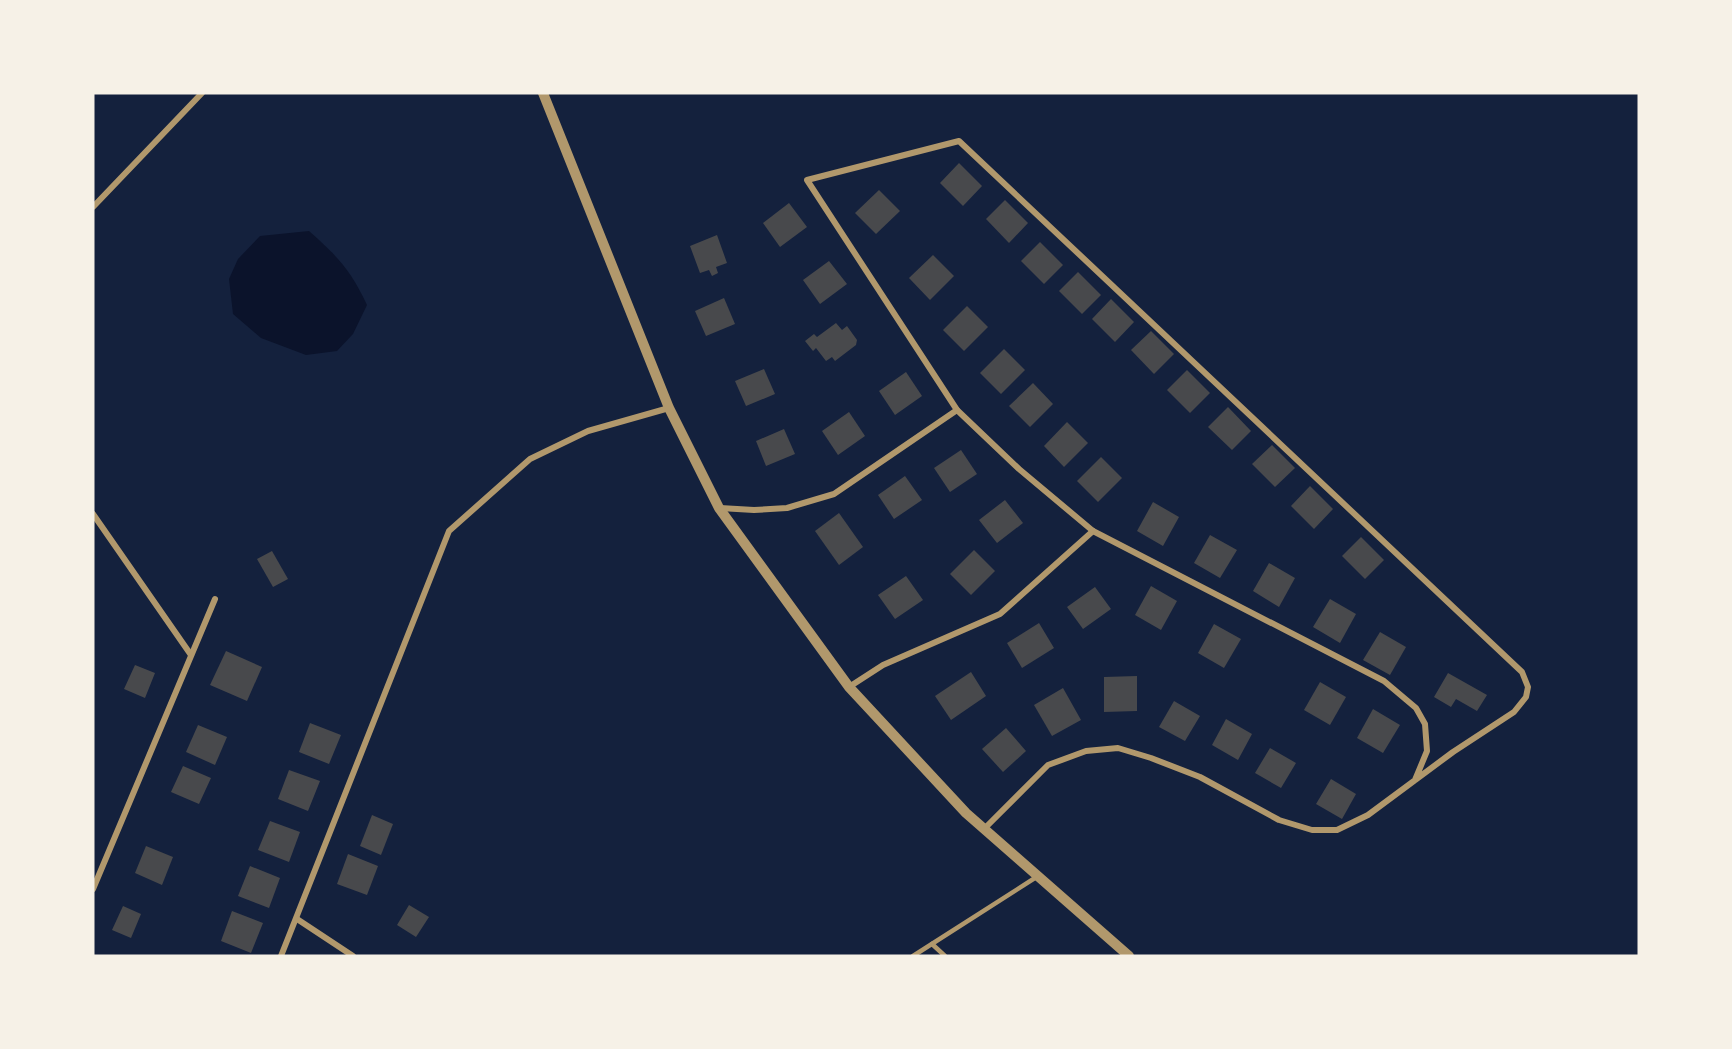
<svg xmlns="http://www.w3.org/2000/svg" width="1732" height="1049" font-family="'Open Sans',sans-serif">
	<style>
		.water { fill: #0b132b }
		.building { fill: #48494c }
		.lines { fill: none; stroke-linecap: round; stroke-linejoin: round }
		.service { stroke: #b1986c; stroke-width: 4.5 }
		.minor { stroke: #b1986c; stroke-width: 6 }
		.tertiary { stroke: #b1986c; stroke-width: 10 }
	</style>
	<rect width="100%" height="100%" fill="#14213d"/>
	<path class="water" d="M309,231C338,257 350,269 367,305L353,334L337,351L306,355L261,338L233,314L229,279L238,259L260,236Z"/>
	<g class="building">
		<polygon points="959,163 982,186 963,206 940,183"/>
		<polygon points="879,190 900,211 876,234 855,213"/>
		<polygon points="1005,200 1028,223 1009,243 986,219"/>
		<polygon points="789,203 807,227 780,247 763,223"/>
		<polygon points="717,235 727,263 716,267 718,273 712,276 709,270 700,273 690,246"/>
		<polygon points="1040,242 1063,265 1044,284 1021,261"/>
		<polygon points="933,255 954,276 930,300 909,278"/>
		<polygon points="829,261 847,284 820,304 803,280"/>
		<polygon points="1078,272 1101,295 1082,314 1059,291"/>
		<polygon points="724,298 735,324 706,336 695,311"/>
		<polygon points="1111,299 1134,322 1115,342 1092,319"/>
		<polygon points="967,306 988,327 964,351 943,330"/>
		<polygon points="836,323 842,330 847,326 857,340 856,345 835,361 832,357 826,361 816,348 813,351 805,341 814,334 817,337"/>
		<polygon points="1151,331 1174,354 1154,374 1131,350"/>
		<polygon points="1004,349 1025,370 1001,394 980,373"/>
		<polygon points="764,369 775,394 746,406 735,381"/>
		<polygon points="1187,370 1210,393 1190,413 1167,390"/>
		<polygon points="906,372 922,396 895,415 879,391"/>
		<polygon points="1033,383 1053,404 1030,427 1009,406"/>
		<polygon points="1228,407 1251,431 1232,450 1208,427"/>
		<polygon points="849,412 865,436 838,455 822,431"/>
		<polygon points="1067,422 1088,443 1064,467 1044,446"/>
		<polygon points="784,429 795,454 766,466 756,441"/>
		<polygon points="1272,445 1295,468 1275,487 1252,464"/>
		<polygon points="961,450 977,474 950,492 934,468"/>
		<polygon points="1101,457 1122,478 1098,502 1077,481"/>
		<polygon points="905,476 922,500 894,519 878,495"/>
		<polygon points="1310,486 1333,509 1314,529 1291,506"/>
		<polygon points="1005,500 1023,523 997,543 979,520"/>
		<polygon points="1153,502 1179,517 1163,546 1137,531"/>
		<polygon points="839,513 863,547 839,565 815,531"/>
		<polygon points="1210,535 1237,550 1220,578 1194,563"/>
		<polygon points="1361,537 1384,560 1365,579 1342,556"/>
		<polygon points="974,550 995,571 971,595 950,574"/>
		<polygon points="272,551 288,579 273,587 257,559"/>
		<polygon points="1269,563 1295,578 1279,607 1253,591"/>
		<polygon points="906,576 923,600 895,619 878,595"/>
		<polygon points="1151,586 1177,601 1161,630 1135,615"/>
		<polygon points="1095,587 1111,609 1083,629 1067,607"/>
		<polygon points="1330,599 1356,614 1340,643 1313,627"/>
		<polygon points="1039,623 1054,648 1022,668 1007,643"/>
		<polygon points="1214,624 1241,639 1224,668 1198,653"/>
		<polygon points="1380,632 1406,647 1390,675 1363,660"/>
		<polygon points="226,651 262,667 247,701 210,685"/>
		<polygon points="135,665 155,673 145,698 124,689"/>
		<polygon points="971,672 986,696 951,720 935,696"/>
		<polygon points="1448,673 1487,695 1477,711 1456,699 1451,707 1434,697"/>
		<polygon points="1137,676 1137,711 1104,712 1104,677"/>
		<polygon points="1320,682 1346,697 1330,725 1304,710"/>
		<polygon points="1063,688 1081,720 1052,736 1034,705"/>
		<polygon points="1174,701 1200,716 1185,741 1159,727"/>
		<polygon points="1373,709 1400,725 1383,753 1357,738"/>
		<polygon points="1226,719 1252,734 1238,760 1212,745"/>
		<polygon points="310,723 341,735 329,764 299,752"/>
		<polygon points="198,725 227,737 215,765 186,752"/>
		<polygon points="1006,728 1026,751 1003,772 982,749"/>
		<polygon points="1270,748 1296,763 1281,788 1255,773"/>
		<polygon points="183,766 211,778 199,804 171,792"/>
		<polygon points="289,770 320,781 308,811 278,799"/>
		<polygon points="1331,779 1356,794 1342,819 1316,804"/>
		<polygon points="372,815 393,824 381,855 360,846"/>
		<polygon points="270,821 300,832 289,862 258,850"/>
		<polygon points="146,846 173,857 162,885 135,873"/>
		<polygon points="348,854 378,866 367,895 337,884"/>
		<polygon points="250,866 280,878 269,908 238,896"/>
		<polygon points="409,905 429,917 416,937 397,925"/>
		<polygon points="123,906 141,914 131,938 112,930"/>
		<polygon points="232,911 263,923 251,953 221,941"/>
	</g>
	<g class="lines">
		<g class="service">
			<polyline points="932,944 945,956"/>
			<polyline points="913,956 1038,876"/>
		</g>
		<g class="minor">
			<polyline points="93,207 202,93"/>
			<polyline points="720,508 754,510 787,508 834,494 957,410"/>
			<polyline points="93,514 191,655"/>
			<polyline points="849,687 883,665 1000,614 1093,531"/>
			<polyline points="984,829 1048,765 1086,751 1118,748 1151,758 1200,777 1279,820 1312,830 1337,830 1368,815 1453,752 1514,712 1526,697 1528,687 1522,672 959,141 807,180 957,410 1019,469 1093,531 1384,681 1416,708 1425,724 1427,751 1415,780"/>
			<polyline points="93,889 215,599"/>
			<polyline points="297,919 353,956"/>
			<polyline points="281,956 449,531 530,459 588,431 669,408"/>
		</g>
		<polyline class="tertiary" points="543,93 669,408 719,508 849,687 966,813 1129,956"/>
	</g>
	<rect width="1732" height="1049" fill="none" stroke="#f6f1e7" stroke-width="189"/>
</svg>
